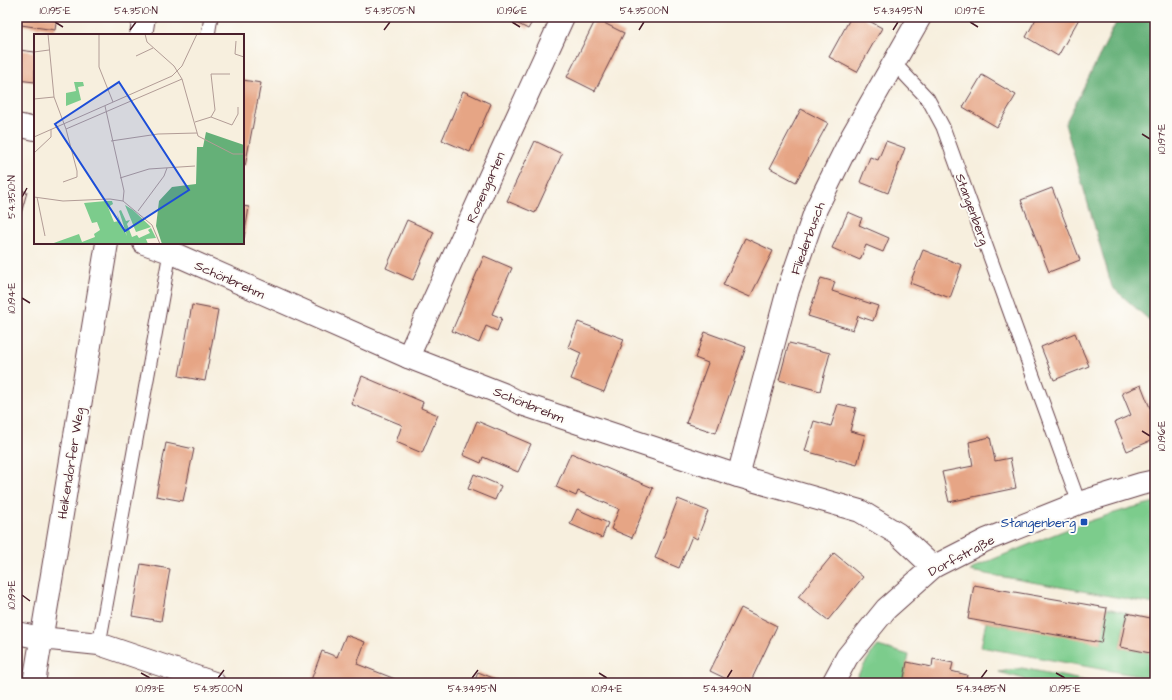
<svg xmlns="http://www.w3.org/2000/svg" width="1172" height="700" font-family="'Architects Daughter',sans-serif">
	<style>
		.green { fill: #7ccc8c; stroke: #63765c }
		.forest { fill: #65b078; stroke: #586852 }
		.building { fill: #e6a585 }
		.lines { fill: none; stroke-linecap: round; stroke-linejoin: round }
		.service-casing { stroke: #643e46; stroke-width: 15 }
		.minor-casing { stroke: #643e46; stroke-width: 24 }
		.tertiary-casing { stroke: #643e46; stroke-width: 24 }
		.service { stroke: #fff; stroke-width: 13 }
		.minor { stroke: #fff; stroke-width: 22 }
		.tertiary { stroke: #fff; stroke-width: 22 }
		.ticks { fill: none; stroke: #4a1f2b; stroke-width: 1.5 }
		.transit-dot { fill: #1a4fb4; stroke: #fdfcf7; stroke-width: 1.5 }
		.labels { text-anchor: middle; stroke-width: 4; stroke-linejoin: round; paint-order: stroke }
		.street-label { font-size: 13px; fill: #4a1f2b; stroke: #fdfcf7 }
		.transit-label { font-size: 13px; fill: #164399; stroke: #fdfcf7; text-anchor: end }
		.inset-road { fill: none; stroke: #b29c96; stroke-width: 1 }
		.view { fill: #1d4ed8; fill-opacity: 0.15; stroke: #1d4ed8; stroke-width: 2 }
		.inset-edge { fill: none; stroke: #4a1f2b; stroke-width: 2 }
		.neatline { fill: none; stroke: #4a1f2b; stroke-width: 1.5 }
		.ticks-label { font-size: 10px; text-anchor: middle; fill: #4a1f2b }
	</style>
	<rect width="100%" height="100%" fill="#fdfcf7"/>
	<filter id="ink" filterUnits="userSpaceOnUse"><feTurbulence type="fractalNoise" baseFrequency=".025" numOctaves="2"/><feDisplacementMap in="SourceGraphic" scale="8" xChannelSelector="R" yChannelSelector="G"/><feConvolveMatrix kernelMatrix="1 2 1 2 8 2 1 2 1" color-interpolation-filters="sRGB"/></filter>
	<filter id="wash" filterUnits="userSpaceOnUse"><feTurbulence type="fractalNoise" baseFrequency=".012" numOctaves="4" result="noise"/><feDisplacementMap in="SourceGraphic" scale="16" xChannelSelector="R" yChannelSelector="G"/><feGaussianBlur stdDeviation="0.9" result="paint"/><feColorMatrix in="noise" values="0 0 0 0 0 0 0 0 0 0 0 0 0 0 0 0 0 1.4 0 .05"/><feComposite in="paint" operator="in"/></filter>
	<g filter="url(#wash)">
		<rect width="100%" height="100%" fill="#f7efde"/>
		<g class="green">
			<path d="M1155,502V604L970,571L977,566C1036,542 1093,516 1155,502Z"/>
			<polygon points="1107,608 1127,613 1120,647 1155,654 1155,679 981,647 986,622 1101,642"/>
			<polygon points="878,646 909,655 903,683 853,683 871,654"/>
			<polygon points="1022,668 1096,683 1027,683 1024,679 999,672"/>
		</g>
		<polygon class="forest" points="1119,17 1155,17 1155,325 1112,287 1065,124"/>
		<g id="blocks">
			<g class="building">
				<polygon points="22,17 57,17 55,30 21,25"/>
				<polygon points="505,17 535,17 528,29"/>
				<polygon points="851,17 862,17 882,28 857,72 829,57"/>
				<polygon points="1037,17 1080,17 1058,56 1026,37"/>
				<polygon points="596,19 624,33 595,91 567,77"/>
				<polygon points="19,50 35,52 35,82 17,80"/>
				<polygon points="982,75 1016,95 997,127 963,107"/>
				<polygon points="243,80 261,83 245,166 243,166"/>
				<polygon points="463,91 491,104 470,152 442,140"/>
				<polygon points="801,109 828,123 796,182 770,168"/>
				<polygon points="535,141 562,154 535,213 507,201"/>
				<polygon points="886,141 905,148 888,193 860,182 870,157 878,160"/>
				<polygon points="1052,188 1080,260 1049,272 1021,200"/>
				<polygon points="17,189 27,192 17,228"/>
				<polygon points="243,206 249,207 244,238 243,238"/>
				<polygon points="848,212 862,218 859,225 889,238 883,252 866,245 860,260 832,248"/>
				<polygon points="407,220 434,232 413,280 386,268"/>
				<polygon points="745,238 773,251 750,297 723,285"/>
				<polygon points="923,250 962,265 950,298 910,283"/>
				<polygon points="484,256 512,268 492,314 502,318 497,331 486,326 479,343 452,331"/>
				<polygon points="821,278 835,282 832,291 878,306 873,321 858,316 853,330 808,316"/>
				<polygon points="192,305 218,310 205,381 179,376"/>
				<polygon points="578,322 624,339 604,392 571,379 581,353 568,347"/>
				<polygon points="705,332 746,347 716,433 686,423 708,363 695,358"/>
				<polygon points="1075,333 1089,366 1054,380 1041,347"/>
				<polygon points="789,343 830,353 820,391 779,380"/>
				<polygon points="362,376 423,402 421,408 438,415 422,453 396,442 402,425 351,404"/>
				<polygon points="1141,385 1150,408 1155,406 1155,439 1127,451 1115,422 1131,415 1122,393"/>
				<polygon points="838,404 856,408 850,431 865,435 857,465 805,451 814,421 831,426"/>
				<polygon points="477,421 531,444 518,472 483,457 481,463 463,455"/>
				<polygon points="990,437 995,461 1010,458 1016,488 949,502 942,472 973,466 969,442"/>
				<polygon points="166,443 194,449 183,501 156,496"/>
				<polygon points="571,453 653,488 632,538 611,529 619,509 578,491 576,496 556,487"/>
				<polygon points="474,474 501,486 495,500 468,489"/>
				<polygon points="678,499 708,511 697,539 692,536 679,568 655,558"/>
				<polygon points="577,509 608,523 602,538 570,524"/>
				<polygon points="834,553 863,577 828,620 798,597"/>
				<polygon points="141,564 170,569 161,621 132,616"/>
				<polygon points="974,585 1107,608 1101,643 968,619"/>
				<polygon points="741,608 777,626 750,683 735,683 710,671"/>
				<polygon points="1127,613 1155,619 1155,654 1120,647"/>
				<polygon points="346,635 365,642 357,664 395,679 394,683 318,683 311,680 322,651 337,657"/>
				<polygon points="933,659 953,663 951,671 967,675 965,683 903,683 907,662 932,667"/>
				<polygon points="478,672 498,680 497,683 474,683"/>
			</g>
		</g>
	</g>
	<g filter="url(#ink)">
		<use href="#blocks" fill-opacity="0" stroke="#643e46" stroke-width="1"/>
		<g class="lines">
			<g class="service-casing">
				<g id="service">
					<polyline points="208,35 211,17"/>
					<polyline points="894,63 928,99 943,127 1079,503"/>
					<polyline points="99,644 171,247"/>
				</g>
			</g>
			<g class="minor-casing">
				<g id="minor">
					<polyline points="17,125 35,129"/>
					<polyline points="144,243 170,252 408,357 503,394 522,404 738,476 860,511 898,534 933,567"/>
					<polyline points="408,357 490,176 563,17"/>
					<polyline points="738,476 788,290 816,209 852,136 920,17"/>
					<polyline points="17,633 41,638 99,644 214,683"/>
					<polyline points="833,683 847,657 886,609 933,567 986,540 1079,503 1141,484 1155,481"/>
				</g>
			</g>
			<g class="tertiary-casing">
				<g id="tertiary">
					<polyline points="141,35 144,17"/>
					<polyline points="34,683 107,243"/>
				</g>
			</g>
			<use href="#service" class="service"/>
			<use href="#minor" class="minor"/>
			<use href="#tertiary" class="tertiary"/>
		</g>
	</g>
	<path class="ticks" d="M55,22L63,27M512,22L520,27M970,22L978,27M130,30L136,22M384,30L390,22M639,30L644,22M893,30L898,22M1142,134L1150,139M22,197L27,188M22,298L30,303M1142,431L1150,436M22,595L30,601M141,673L150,678M599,673L607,678M1056,673L1065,678M218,678L224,670M472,678L478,670M727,678L732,670M981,678L987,670"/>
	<rect class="transit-dot" x="1080" y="518" width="8" height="8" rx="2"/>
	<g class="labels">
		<g class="street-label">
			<text transform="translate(485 187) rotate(-66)" y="5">Rosengarten</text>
			<text transform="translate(973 209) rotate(70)" y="5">Stangenberg</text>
			<text transform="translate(807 238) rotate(-70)" y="5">Fliederbusch</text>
			<text transform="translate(230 279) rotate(24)" y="5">Schönbrehm</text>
			<text transform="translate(529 404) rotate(22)" y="5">Schönbrehm</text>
			<text transform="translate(70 463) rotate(-81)" y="5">Heikendorfer Weg</text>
			<text transform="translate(961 555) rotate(-28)" y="5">Dorfstraße</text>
		</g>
		<g class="transit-label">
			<text x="1076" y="527">Stangenberg</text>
		</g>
	</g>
	<g transform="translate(34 34)">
		<rect width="210" height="210" fill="#f7efde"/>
		<path d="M40,48H49L50,52L44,53L47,66L32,72V59L42,57ZM72,167H78L79,170L74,173L80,188L85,187L83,180L93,202L85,177L87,176L92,187L96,186L93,190L98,203L103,201L105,204L116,199L114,196L117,194L122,204L112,205L114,210H17L45,200L48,208L61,203L60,200L66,196L63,188L58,189L50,169ZM91,171L99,176L117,193L102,198Z" fill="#7ccc8c"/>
		<path d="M172,98L210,111V210H128L122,192L125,167L138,153L162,150L163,113H169Z" fill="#65b078"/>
		<path class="inset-road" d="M14,0L20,63L32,95L43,137V143L29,148M65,0V33L79,68M111,0L113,8L140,32L148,45L164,102L199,120H210M202,7L201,20L210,23M0,18L15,16M102,22L119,14M0,65L20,63M71,72L90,157L89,167M177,83L198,91L204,80V73M161,88L177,83L181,76L177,40H196M32,95L148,45M0,103L138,42L148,32L163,0M77,107L124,100L163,99M0,119L17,103V95M86,144L115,135L161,132M0,163L29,167L76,165L89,167L118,191L126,210M3,163L11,202M104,177L130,142L133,134"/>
		<path class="view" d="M85,48L155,156L91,197L21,90Z"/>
		<rect width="210" height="210" class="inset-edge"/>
	</g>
	<rect width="1172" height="700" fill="none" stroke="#fdfcf7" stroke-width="44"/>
	<rect x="22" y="22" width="1128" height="656" class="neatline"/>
	<g class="ticks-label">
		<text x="55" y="14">10.195°E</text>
		<text x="136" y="14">54.3510°N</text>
		<text x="390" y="14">54.3505°N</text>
		<text x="512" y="14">10.196°E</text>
		<text x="644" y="14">54.3500°N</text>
		<text x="898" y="14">54.3495°N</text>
		<text x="970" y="14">10.197°E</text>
		<text transform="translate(1161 139) rotate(-90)" y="4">10.197°E</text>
		<text transform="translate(11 197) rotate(-90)" y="4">54.3510°N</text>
		<text transform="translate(11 298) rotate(-90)" y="4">10.194°E</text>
		<text transform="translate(1161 436) rotate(-90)" y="4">10.196°E</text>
		<text transform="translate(11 595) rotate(-90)" y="4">10.193°E</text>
		<text x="150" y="692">10.193°E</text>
		<text x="218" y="692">54.3500°N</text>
		<text x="472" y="692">54.3495°N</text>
		<text x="607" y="692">10.194°E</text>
		<text x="727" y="692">54.3490°N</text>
		<text x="981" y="692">54.3485°N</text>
		<text x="1065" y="692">10.195°E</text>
	</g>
</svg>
